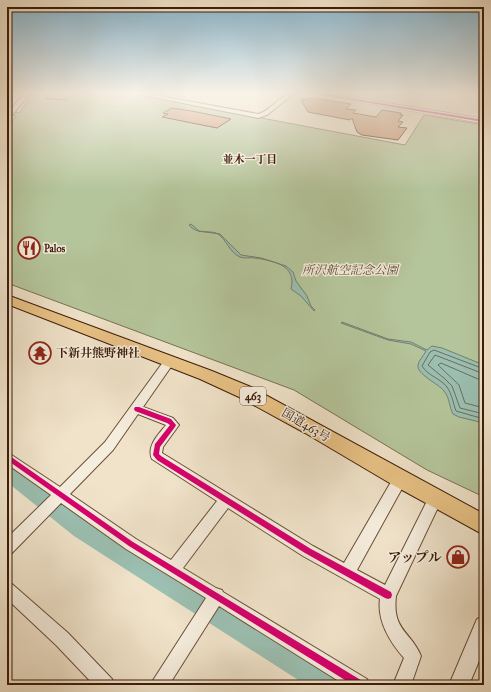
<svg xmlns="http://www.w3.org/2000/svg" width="491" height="692" font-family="'IM FELL Great Primer','Noto Serif JP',serif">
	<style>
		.green { fill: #b5c59b; stroke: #787052 }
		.water { fill: #9bbfb1; stroke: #757e6e }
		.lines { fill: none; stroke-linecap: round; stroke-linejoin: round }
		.shore { stroke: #6c6e5d; stroke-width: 1 }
		.river { fill: #9bbfb1; fill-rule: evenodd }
		.building { fill: #cf936f; stroke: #3c1c09 }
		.minor-casing { stroke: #694e39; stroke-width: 2 }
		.tertiary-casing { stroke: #694e39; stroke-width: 2 }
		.trunk-casing { stroke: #3c1c09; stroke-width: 2 }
		.minor { fill: #f5eddd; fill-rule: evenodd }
		.tertiary { fill: #f5eddd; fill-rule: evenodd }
		.trunk { fill: #e8c285; fill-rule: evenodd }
		.cycleway-casing { stroke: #f5eddd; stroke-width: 3 }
		.cycleway { fill: #d6006c; fill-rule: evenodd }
		.labels { text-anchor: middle; stroke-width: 3; stroke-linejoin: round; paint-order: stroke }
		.far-poi-label { font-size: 10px; font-weight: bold; fill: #3c1c09; stroke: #f5eddd; text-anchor: start }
		.far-neighbourhood-label { font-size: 11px; font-weight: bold; fill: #3c1c09; stroke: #f5eddd }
		.shield { fill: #f5eddd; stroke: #745b49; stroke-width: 1 }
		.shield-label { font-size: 11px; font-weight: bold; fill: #3c1c09 }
		.park-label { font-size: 12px; font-style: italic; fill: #604f35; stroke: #f5eddd }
		.poi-label { font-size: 12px; font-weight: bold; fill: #3c1c09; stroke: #f5eddd; text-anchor: start }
		.street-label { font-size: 12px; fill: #3c1c09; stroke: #f5eddd }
		.near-poi-label { font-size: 14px; font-weight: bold; fill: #3c1c09; stroke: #f5eddd; text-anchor: end }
	</style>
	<rect width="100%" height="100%" fill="#f0e3ca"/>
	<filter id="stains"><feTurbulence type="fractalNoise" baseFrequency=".005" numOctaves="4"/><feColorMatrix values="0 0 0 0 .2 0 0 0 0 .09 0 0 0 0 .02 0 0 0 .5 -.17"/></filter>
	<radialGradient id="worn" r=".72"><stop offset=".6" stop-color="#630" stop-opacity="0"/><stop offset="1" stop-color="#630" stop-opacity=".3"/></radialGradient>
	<polygon class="green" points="33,93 128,93 405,145 424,115 484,125 484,497 427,470 294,390 7,283 7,128 16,116 7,113 7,110 19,113"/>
	<g class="water">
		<path d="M191,224L199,231L220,234L241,255L261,258L286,266L293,272L296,281L307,296L311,306L315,310L314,311L301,296L291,289C297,265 274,261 255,258C250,257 245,259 240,257C230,253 226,239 218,234C208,229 199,236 189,225Z"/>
		<path d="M342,322L388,339L411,342L427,350L432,346L442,348L479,363L484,366V423L459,417L453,414C449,407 450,398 444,391C439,384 416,374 418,365C419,360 424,355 426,351L411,344L388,340L341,323Z"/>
	</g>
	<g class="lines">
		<g class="shore">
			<path d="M484,369L434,350L430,352L422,366C428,376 440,378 447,387C452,394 453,403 456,411L484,419"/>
			<polyline points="484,374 435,355 428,365 445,379 452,386 460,408 484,414"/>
			<polyline points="484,380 478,379 441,363 438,365 459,385 465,403 484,408"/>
		</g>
		<polygon class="river" points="7,463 14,465 88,522 338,676 342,685 306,685 74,536 7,482"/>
	</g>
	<g class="building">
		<polygon points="46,93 74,93 67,100 46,99"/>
		<polygon points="313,98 351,104 346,109 356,110 353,113 376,117 382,110 401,113 400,115 403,115 398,121 403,122 398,127 407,128 398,140 362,135 357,132 352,118 350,120 308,112 301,100"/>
		<polygon points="172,108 197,112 231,119 217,128 162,117 168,114 163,113"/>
		<polygon points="37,350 46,356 38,362 29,357"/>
	</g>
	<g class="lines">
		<g class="minor-casing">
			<g id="minor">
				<path d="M132,93H144L258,114C271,111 281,93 295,93L267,115L258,118Z"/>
				<path d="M170,357L174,358L175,361L143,407L173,418L179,425L163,447L162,453L313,546L344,563L395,475L400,473L405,475L406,479L405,483L357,570L385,585L430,495L435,493L440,495L442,499L396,596C392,631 411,631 421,656L411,685H393L404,658C390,642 377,621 380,599L303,556L228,508L183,568L216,588L222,590L223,592L367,679L370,685H345L219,606L169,685H150L206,598L126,549L61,503L12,553L7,555V538L51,495L7,464V452L60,487L105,442L166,358ZM138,414L166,425C159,434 146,446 152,459L217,501L171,560L136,539L70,494L113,450Z"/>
				<polygon points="7,581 12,584 68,633 112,679 115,685 94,685 56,645 7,599"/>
			</g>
		</g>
		<g class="tertiary-casing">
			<g id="tertiary">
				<polygon points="24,93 30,93 9,119 7,120 7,114"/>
				<polygon points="308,93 324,93 484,119 484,123"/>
				<polygon points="484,616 484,649 469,685 449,685 477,619"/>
			</g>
		</g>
		<g class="trunk-casing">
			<polygon id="trunk" points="7,295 212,371 251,387 484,514 484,535 393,485 305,433 239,397 200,379 7,304"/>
		</g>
		<use href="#minor" class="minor"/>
		<use href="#tertiary" class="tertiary"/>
		<use href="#trunk" class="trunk"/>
		<g class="cycleway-casing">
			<g id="cycleway">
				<polygon points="318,93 484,120 484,122 310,93"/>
				<polygon points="135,407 139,407 171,419 176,425 175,427 160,447 159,454 161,456 311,549 391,592 392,595 391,598 388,599 385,598 305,553 157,460 153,455 155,444 170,425 167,423 135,411 134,409"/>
				<polygon points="7,454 133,542 364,682 365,685 353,685 129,546 7,460"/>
			</g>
		</g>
		<use href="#cycleway" class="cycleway"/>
	</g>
	<linearGradient id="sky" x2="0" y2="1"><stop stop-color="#89b8d2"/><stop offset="0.49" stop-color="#f8f2e7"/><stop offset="1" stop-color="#f8f2e7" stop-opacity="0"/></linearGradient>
	<rect width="491" height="190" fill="url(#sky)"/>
	<defs>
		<g id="restaurant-ring" transform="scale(1.15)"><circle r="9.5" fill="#f5eddd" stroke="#8f2418" stroke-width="1.5"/><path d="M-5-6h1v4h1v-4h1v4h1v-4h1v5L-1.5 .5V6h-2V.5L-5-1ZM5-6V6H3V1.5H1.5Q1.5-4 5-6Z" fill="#8f2418"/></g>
		<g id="temple-ring" transform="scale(1.15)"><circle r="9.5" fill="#f5eddd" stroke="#8f2418" stroke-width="1.5"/><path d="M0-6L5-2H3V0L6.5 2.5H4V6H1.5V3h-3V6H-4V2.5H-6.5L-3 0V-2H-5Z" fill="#8f2418"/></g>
		<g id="shop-ring" transform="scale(1.15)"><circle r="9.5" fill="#f5eddd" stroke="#8f2418" stroke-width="1.5"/><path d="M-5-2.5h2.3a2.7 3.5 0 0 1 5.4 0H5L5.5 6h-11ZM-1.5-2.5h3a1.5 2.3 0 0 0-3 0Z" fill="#8f2418"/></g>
	</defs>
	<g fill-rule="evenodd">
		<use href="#restaurant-ring" x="29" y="248"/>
		<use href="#temple-ring" x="40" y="353"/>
		<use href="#shop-ring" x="458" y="557"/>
	</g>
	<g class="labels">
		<g class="far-poi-label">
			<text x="44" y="252">Palos</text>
		</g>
		<g class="far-neighbourhood-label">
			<text x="250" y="163">並木一丁目</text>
		</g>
		<rect class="shield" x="240" y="387" width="26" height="18" rx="3"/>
		<g class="shield-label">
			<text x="253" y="400">463</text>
		</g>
		<g class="park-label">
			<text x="350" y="274">所沢航空記念公園</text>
		</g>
		<g class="poi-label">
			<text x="56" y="357">下新井熊野神社</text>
		</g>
		<g class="street-label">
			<text transform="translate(306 425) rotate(30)" y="4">国道463号</text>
		</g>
		<g class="near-poi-label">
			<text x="442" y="562">アップル</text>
		</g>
	</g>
	<rect width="491" height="692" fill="none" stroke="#f0e3ca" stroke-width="24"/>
	<rect x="8" y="8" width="475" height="676" fill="none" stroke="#3c1c09" stroke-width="2"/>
	<rect x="12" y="12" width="467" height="668" fill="none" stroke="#3c1c09"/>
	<rect width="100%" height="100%" filter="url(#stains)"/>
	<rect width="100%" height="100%" fill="url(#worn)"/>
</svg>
